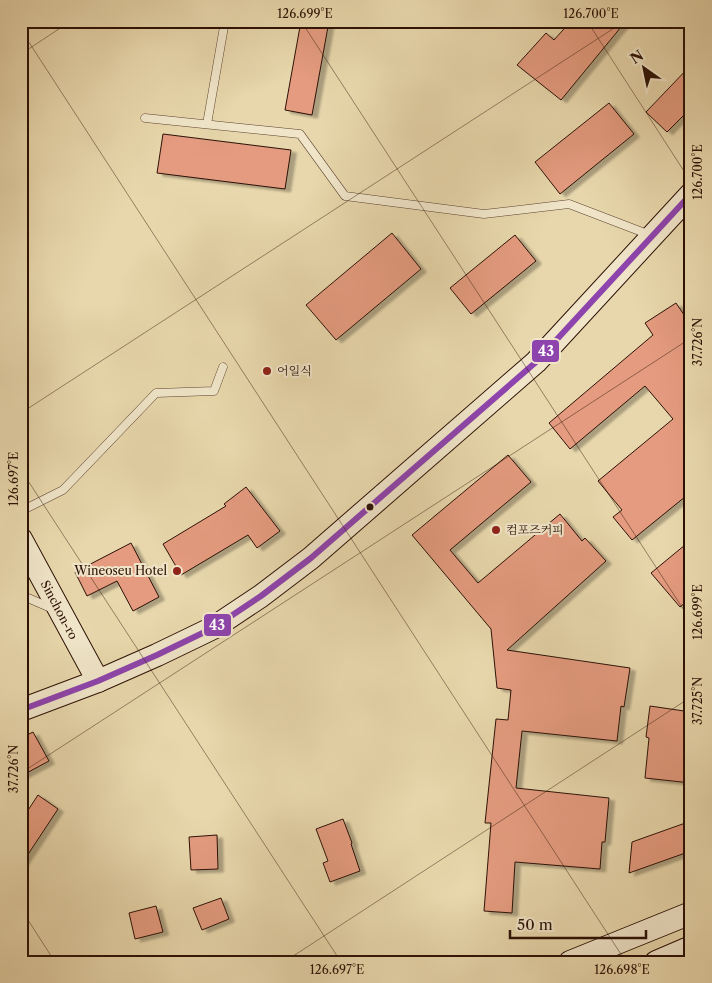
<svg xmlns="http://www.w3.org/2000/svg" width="712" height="983" font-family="'Libre Caslon Text','Noto Serif KR',serif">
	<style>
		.building { fill: #e49b7f; stroke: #2c1105; filter: url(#shadow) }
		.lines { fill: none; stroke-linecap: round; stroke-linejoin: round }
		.lane-casing { stroke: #5b422f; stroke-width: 9 }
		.secondary-casing { stroke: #2c1105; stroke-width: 24 }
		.lane { stroke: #f0e5c9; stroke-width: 8 }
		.secondary { stroke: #f0e5c9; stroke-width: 22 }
		.bus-1-casing { stroke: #f0e5c9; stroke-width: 10 }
		.bus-1 { stroke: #8e44ad; stroke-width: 6 }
		.ticks { fill: none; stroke: #2c1105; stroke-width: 1; stroke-opacity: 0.45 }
		.poi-dot { fill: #8f2418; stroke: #f0e5c9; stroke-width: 2 }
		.bus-dot { fill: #2c1105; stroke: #f0e5c9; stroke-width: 2 }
		.labels { text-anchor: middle; stroke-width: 4; stroke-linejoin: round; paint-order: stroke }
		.poi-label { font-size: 12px; fill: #2c1105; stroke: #f0e5c9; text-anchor: start }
		.street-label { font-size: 12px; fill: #2c1105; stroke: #f0e5c9 }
		.line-badge { stroke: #f0e5c9; stroke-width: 2 }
		.badge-label { font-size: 14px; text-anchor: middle; font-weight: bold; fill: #fff }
		.neatline { fill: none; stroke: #2c1105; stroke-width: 2 }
		.ticks-label { font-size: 12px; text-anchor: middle; fill: #2c1105 }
	</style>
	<defs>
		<filter id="shadow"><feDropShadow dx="5.5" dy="3" stdDeviation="1" flood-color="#0004"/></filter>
	</defs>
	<rect width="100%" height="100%" fill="#e8d7ac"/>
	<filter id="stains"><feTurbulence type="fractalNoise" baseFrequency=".004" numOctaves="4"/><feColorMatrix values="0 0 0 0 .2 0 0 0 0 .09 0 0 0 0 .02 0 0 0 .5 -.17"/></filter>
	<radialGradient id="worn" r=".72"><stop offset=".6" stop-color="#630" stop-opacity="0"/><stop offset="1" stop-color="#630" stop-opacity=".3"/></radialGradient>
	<g class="building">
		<polygon points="301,21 329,21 312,115 285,110"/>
		<polygon points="571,21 626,21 561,100 517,65 546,33 554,40"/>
		<polygon points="691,65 691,108 667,132 646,112"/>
		<polygon points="609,103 634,134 560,194 535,162"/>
		<polygon points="163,134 291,150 285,189 157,173"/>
		<polygon points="392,233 421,269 336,340 306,305"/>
		<polygon points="515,235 536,261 471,314 450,288"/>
		<polygon points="676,303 691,325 691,492 632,540 613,517 622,510 598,481 673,419 645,386 570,449 549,423 653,335 645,323"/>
		<polygon points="508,455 531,482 450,550 478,583 560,514 582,541 585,538 606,561 507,650 630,668 624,707 621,706 617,741 522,731 516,788 609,798 605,842 602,842 600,869 515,862 512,913 484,911 491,823 485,823 496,719 508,720 511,690 497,688 491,629 412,535"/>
		<polygon points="246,487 280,531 257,548 248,535 181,575 163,544 226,506 224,504"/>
		<polygon points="691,540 691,598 680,607 651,573"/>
		<polygon points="131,543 159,597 133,611 117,581 87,596 75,572"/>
		<polygon points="650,706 691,712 691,783 645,778 649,738 646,737"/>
		<polygon points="33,732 49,761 21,776 21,738"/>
		<polygon points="38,795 58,809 21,865 21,821"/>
		<polygon points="343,819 352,843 351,844 360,871 330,882 323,863 328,861 316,829"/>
		<polygon points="691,821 691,851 629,873 632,842"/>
		<polygon points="217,835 218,869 191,870 189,837"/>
		<polygon points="221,898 229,919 202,930 193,908"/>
		<polygon points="156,906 163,932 135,939 129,913"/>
	</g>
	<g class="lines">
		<g class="lane-casing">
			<g id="lane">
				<polyline points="145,118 300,134 345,196 484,214 569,204 650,235"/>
				<polyline points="207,124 225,21"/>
				<polyline points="21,511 63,490 156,393 214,391 223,367"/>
				<polyline points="21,595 51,608"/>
			</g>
		</g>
		<g class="secondary-casing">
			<g id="secondary">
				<polyline points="21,539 98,681"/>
				<polyline points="21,710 98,681 157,655 213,628 261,596 311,558 536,362 691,194"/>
				<polyline points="570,962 691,913"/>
				<polyline points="656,962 691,947"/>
			</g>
		</g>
		<use href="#lane" class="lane"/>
		<use href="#secondary" class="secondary"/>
		<g class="bus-1-casing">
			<polyline id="bus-1" points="21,710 98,681 157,655 213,628 261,596 311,558 536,362 691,194"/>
		</g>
		<use href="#bus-1" class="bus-1"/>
	</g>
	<path class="ticks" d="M301,21L691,621M587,21L691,182M21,30L626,962M21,54L71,21M21,413L625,21M21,470L341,962M21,773L691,338M21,909L55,962M284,962L691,697"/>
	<g class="poi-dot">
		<circle cx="267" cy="371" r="5"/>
		<circle cx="496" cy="530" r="5"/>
		<circle cx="177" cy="571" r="5"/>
	</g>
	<circle class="bus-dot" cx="370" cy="507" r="4.5"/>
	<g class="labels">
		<g class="poi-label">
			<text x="277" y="375">어일식</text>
			<text x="506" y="534">컴포즈커피</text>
			<text x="167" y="575" text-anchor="end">Wineoseu Hotel</text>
		</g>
		<g class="street-label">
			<text transform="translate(59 610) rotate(62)" y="4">Sinchon-ro</text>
		</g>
	</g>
	<g class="line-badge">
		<rect x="531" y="339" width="29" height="24" rx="5" fill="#8e44ad"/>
		<rect x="203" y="613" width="29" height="24" rx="5" fill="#8e44ad"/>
	</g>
	<g class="badge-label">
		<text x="546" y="356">43</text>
		<text x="217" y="630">43</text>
	</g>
	<rect width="712" height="983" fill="none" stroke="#e8d7ac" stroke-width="55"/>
	<g transform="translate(644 68) rotate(327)" stroke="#f0e5c9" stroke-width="4" paint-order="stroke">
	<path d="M0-4L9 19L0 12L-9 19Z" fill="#2c1105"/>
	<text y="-8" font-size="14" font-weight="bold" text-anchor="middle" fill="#2c1105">N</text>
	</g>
	<path d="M510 930v8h136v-8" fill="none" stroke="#2c1105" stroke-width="2.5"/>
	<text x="517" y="930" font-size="15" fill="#2c1105" stroke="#f0e5c9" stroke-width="4" paint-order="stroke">50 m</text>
	<rect x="28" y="28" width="656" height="928" class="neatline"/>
	<g class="ticks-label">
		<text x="305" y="18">126.699°E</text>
		<text x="591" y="18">126.700°E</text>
		<text transform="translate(698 172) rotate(-90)" y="4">126.700°E</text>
		<text transform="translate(698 342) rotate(-90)" y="4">37.726°N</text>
		<text transform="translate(14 479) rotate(-90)" y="4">126.697°E</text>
		<text transform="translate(698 612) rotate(-90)" y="4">126.699°E</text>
		<text transform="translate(698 701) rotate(-90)" y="4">37.725°N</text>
		<text transform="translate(14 769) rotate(-90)" y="4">37.726°N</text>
		<text x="337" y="974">126.697°E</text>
		<text x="622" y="974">126.698°E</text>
	</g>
	<rect width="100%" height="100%" filter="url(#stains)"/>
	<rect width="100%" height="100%" fill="url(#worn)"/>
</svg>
